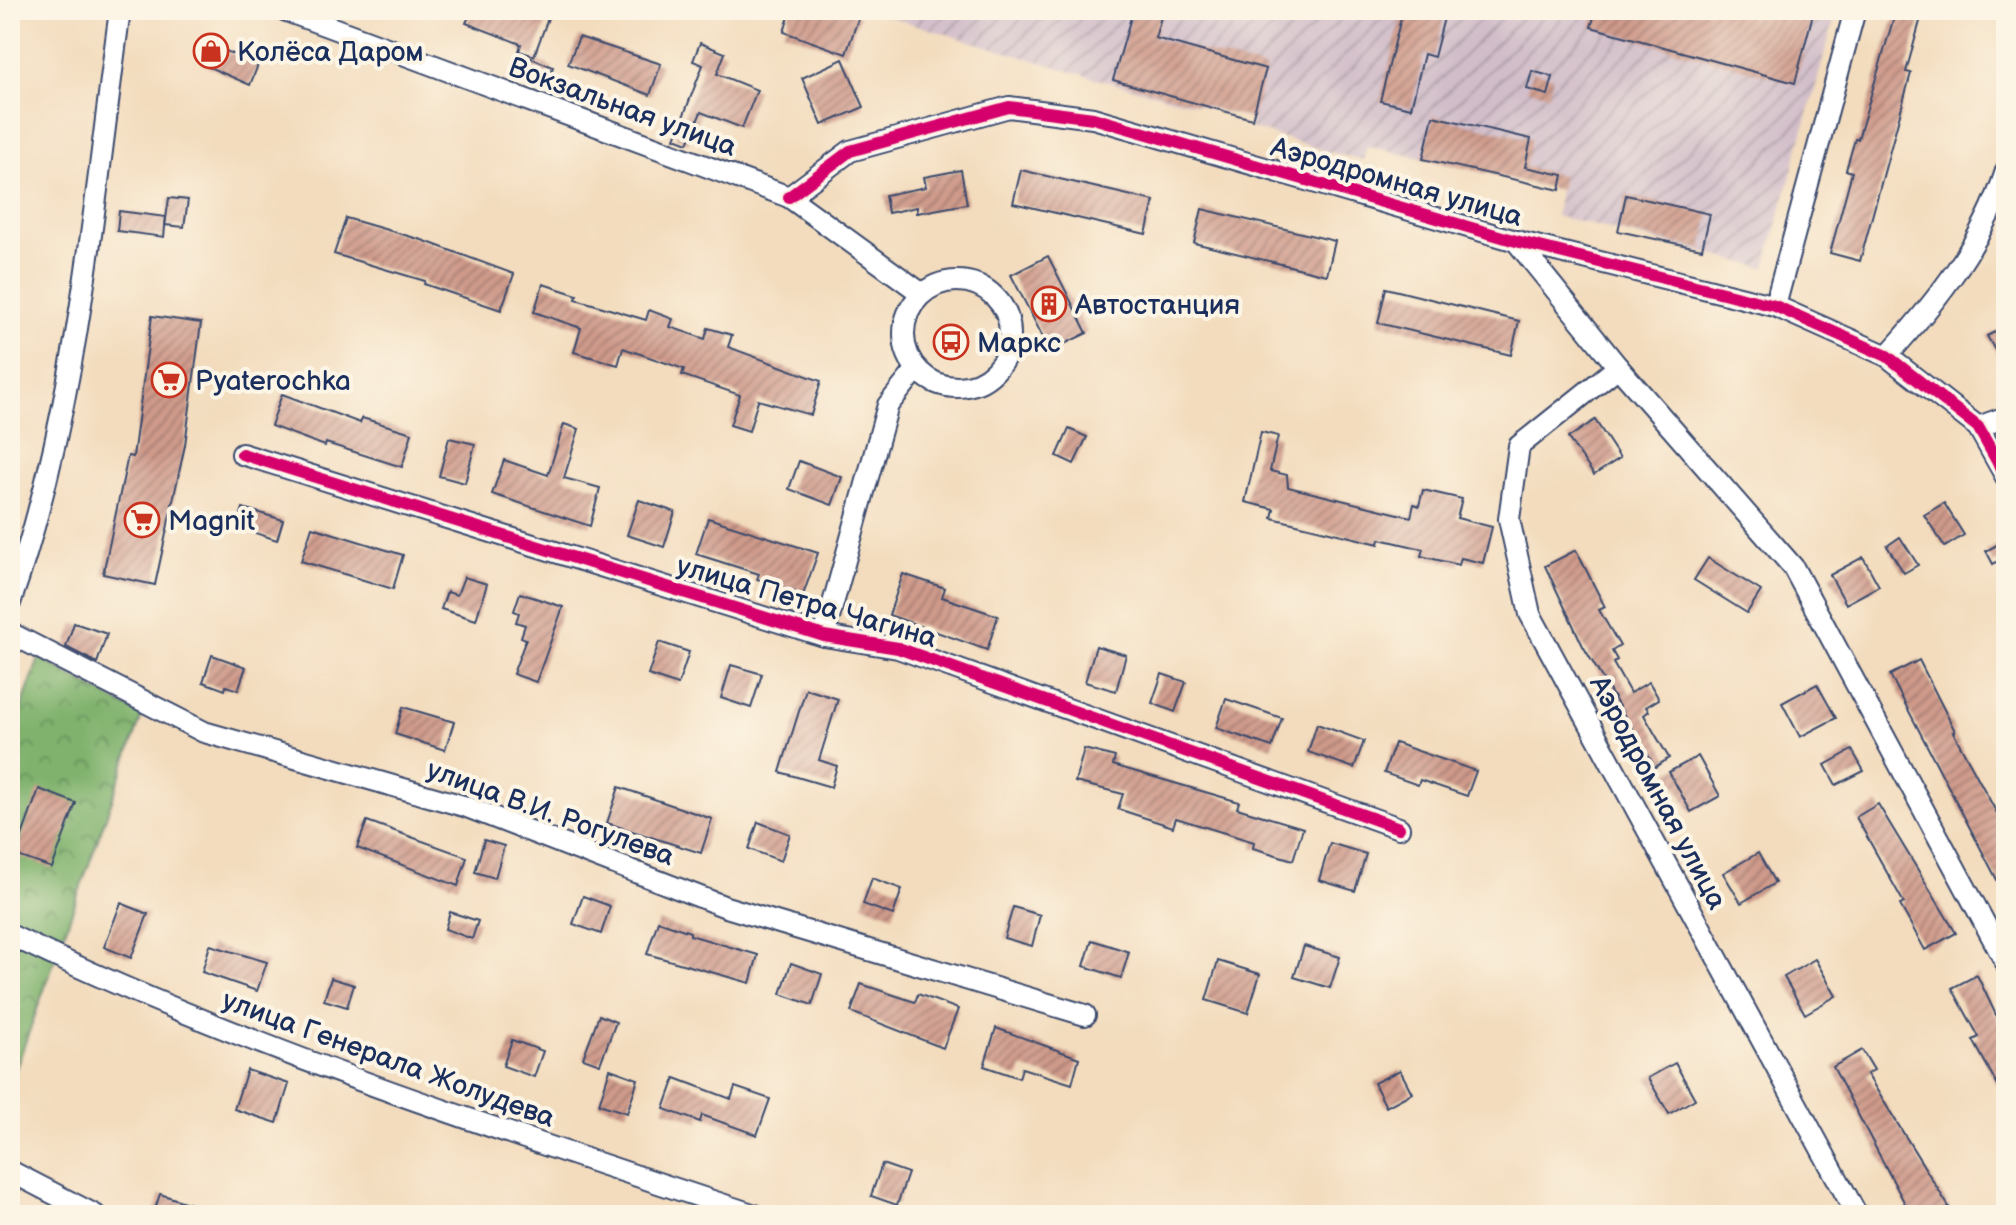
<svg xmlns="http://www.w3.org/2000/svg" width="2016" height="1225" font-family="'Balsamiq Sans',sans-serif">
	<style>
		.industrial { fill: url(#industrial-furrows) }
		.forest { fill: url(#forest-crowns); stroke: #4e7066; stroke-width: 2 }
		.building { fill: url(#building-hatch) }
		.lines { fill: none; stroke-linecap: round; stroke-linejoin: round }
		.minor-casing { stroke: #3b496c; stroke-width: 24 }
		.minor { stroke: #fff; stroke-width: 20 }
		.cycleway-casing { stroke: #fcf5e5; stroke-width: 17 }
		.cycleway { stroke: #d6006c; stroke-width: 12 }
		.labels { text-anchor: middle; stroke-width: 8; stroke-linejoin: round; paint-order: stroke }
		.poi-label { font-size: 28px; fill: #1b2f5e; stroke: #fcf5e5; text-anchor: start }
		.street-label { font-size: 28px; fill: #1b2f5e; stroke: #fcf5e5 }
	</style>
	<defs>
		<pattern id="industrial-furrows" width="10" height="10" patternUnits="userSpaceOnUse" patternTransform="scale(2)"><rect width="10" height="10" fill="#d1bdc9"/><path d="M-1 1l2-2M0 10L10 0M9 11l2-2" fill="none" stroke="#a99aa6"/></pattern>
		<pattern id="forest-crowns" width="20" height="18" patternUnits="userSpaceOnUse" patternTransform="scale(2)"><rect width="20" height="18" fill="#80b26d"/><path d="M2 6a3 3 0 1 1 6 0M12 15a3 3 0 1 1 6 0" fill="none" stroke="#68915d"/></pattern>
		<pattern id="building-hatch" width="6" height="6" patternUnits="userSpaceOnUse" patternTransform="scale(2)"><rect width="6" height="6" fill="#cf9a8a"/><path d="M-1 1l2-2M0 6l6-6M5 7l2-2" fill="none" stroke="#a77e74"/></pattern>
	</defs>
	<rect width="100%" height="100%" fill="#fcf5e5"/>
	<filter id="ink" filterUnits="userSpaceOnUse"><feTurbulence type="fractalNoise" baseFrequency=".0125" numOctaves="2"/><feDisplacementMap in="SourceGraphic" scale="16" xChannelSelector="R" yChannelSelector="G"/><feConvolveMatrix kernelMatrix="1 2 1 2 8 2 1 2 1" color-interpolation-filters="sRGB"/></filter>
	<filter id="wash" filterUnits="userSpaceOnUse"><feTurbulence type="fractalNoise" baseFrequency=".006" numOctaves="4" result="noise"/><feDisplacementMap in="SourceGraphic" scale="32" xChannelSelector="R" yChannelSelector="G"/><feGaussianBlur stdDeviation="1.8" result="paint"/><feColorMatrix in="noise" values="0 0 0 0 0 0 0 0 0 0 0 0 0 0 0 0 0 1.4 0 .05"/><feComposite in="paint" operator="in"/></filter>
	<g filter="url(#wash)">
		<rect width="100%" height="100%" fill="#f3dcbd"/>
		<polygon class="industrial" points="866,10 1837,10 1765,268 1556,216 1560,190 1367,146 1363,160 1330,152 1250,128 1251,119 1094,78"/>
		<polygon class="forest" points="39,658 142,716 10,1085 10,741"/>
		<g id="blocks">
			<g class="building">
				<polygon points="472,10 551,10 534,56 519,51 521,44 466,23"/>
				<polygon points="791,10 843,10 859,16 846,54 784,32"/>
				<polygon points="1133,10 1163,10 1155,38 1266,69 1252,119 1113,80"/>
				<polygon points="1403,10 1446,10 1434,57 1424,54 1411,108 1380,101"/>
				<polygon points="1596,10 1814,10 1795,83 1591,27"/>
				<polygon points="1896,10 1922,14 1906,72 1911,73 1860,261 1830,253 1852,172 1846,170 1855,139 1858,139"/>
				<polygon points="579,37 661,64 650,95 568,64"/>
				<polygon points="700,43 725,53 717,74 757,90 742,128 701,112 688,143 675,138 703,65 693,61"/>
				<polygon points="210,44 258,65 250,85 202,64"/>
				<polygon points="531,58 553,67 547,83 524,74"/>
				<polygon points="843,59 864,107 822,125 802,78"/>
				<polygon points="1532,71 1553,77 1548,95 1527,89"/>
				<polygon points="1433,116 1531,139 1525,167 1563,175 1560,190 1423,159"/>
				<polygon points="961,170 967,204 917,213 917,207 888,213 885,195 926,187 924,177"/>
				<polygon points="1021,170 1154,201 1146,234 1013,203"/>
				<polygon points="1626,195 1710,214 1702,249 1618,231"/>
				<polygon points="169,198 188,200 184,227 165,225"/>
				<polygon points="1202,209 1335,241 1327,275 1194,243"/>
				<polygon points="119,211 166,217 164,237 117,231"/>
				<polygon points="346,218 422,240 514,274 501,310 424,284 425,281 334,254"/>
				<polygon points="1048,256 1087,333 1050,351 1011,275"/>
				<polygon points="543,284 577,295 576,299 646,320 649,310 673,319 670,327 705,339 708,328 732,335 728,347 821,381 811,415 758,400 749,431 730,425 740,395 682,375 684,369 623,348 618,365 574,352 581,328 534,312"/>
				<polygon points="1386,288 1519,321 1511,355 1378,323"/>
				<polygon points="152,316 201,323 185,445 155,585 103,574 128,456 133,457"/>
				<polygon points="2006,326 2006,370 1987,336"/>
				<polygon points="282,394 360,423 362,418 412,433 402,467 326,443 325,446 271,426"/>
				<polygon points="1595,420 1620,458 1594,475 1568,438"/>
				<polygon points="564,424 579,429 564,478 600,488 590,526 492,494 504,460 548,475"/>
				<polygon points="1069,429 1087,437 1074,464 1057,456"/>
				<polygon points="1261,432 1278,436 1270,471 1287,475 1288,487 1411,517 1414,504 1419,506 1423,490 1462,499 1457,518 1492,527 1483,563 1461,558 1459,565 1421,556 1423,549 1380,539 1379,544 1272,518 1274,509 1245,502"/>
				<polygon points="449,438 475,444 465,483 439,476"/>
				<polygon points="799,461 842,477 832,505 789,489"/>
				<polygon points="639,500 675,512 664,547 627,535"/>
				<polygon points="1944,503 1964,535 1945,547 1924,515"/>
				<polygon points="243,508 283,520 277,540 237,527"/>
				<polygon points="708,518 818,553 803,595 757,579 759,574 696,554"/>
				<polygon points="312,527 403,555 393,589 301,561"/>
				<polygon points="1900,537 1918,565 1904,573 1887,546"/>
				<polygon points="2006,540 2006,556 1993,564 1986,551"/>
				<polygon points="1576,550 1605,607 1599,610 1620,646 1612,651 1617,660 1613,663 1630,693 1649,682 1659,699 1646,707 1649,711 1644,715 1669,758 1655,767 1583,646 1545,566"/>
				<polygon points="1863,557 1879,586 1846,604 1830,575"/>
				<polygon points="1708,558 1761,591 1747,613 1694,580"/>
				<polygon points="903,574 945,588 942,597 998,616 987,650 889,615"/>
				<polygon points="464,577 487,584 476,620 441,609 447,592 457,595"/>
				<polygon points="520,593 563,607 536,682 513,674 526,639 521,637 525,625 516,622 519,613 514,611"/>
				<polygon points="74,623 107,634 97,663 66,647"/>
				<polygon points="659,642 689,652 678,685 648,675"/>
				<polygon points="1096,646 1126,655 1116,691 1085,682"/>
				<polygon points="212,655 246,667 238,690 226,686 225,690 203,682"/>
				<polygon points="1919,660 1955,731 1953,732 2006,830 2006,897 1890,675"/>
				<polygon points="731,665 762,674 751,708 721,698"/>
				<polygon points="1162,674 1186,682 1175,712 1152,703"/>
				<polygon points="1817,684 1836,718 1800,737 1782,703"/>
				<polygon points="806,689 838,699 819,760 837,766 831,787 780,772"/>
				<polygon points="1226,699 1282,718 1272,747 1216,728"/>
				<polygon points="403,707 454,722 445,750 395,734"/>
				<polygon points="1317,724 1364,741 1354,768 1308,752"/>
				<polygon points="1395,743 1476,771 1467,796 1420,780 1418,785 1384,773"/>
				<polygon points="1084,749 1115,757 1113,765 1239,802 1237,808 1303,828 1293,860 1253,848 1254,842 1176,818 1173,827 1118,809 1123,794 1075,782"/>
				<polygon points="1852,750 1864,771 1836,785 1825,765"/>
				<polygon points="1698,756 1720,796 1691,812 1669,772"/>
				<polygon points="619,787 712,819 701,853 607,823"/>
				<polygon points="39,789 76,803 52,868 15,855"/>
				<polygon points="1878,804 1956,933 1925,950 1900,905 1904,903 1856,817"/>
				<polygon points="367,821 467,857 458,886 357,848"/>
				<polygon points="758,822 790,834 781,861 749,849"/>
				<polygon points="484,840 504,846 495,878 475,872"/>
				<polygon points="1330,843 1366,854 1355,891 1319,880"/>
				<polygon points="1758,853 1775,883 1741,903 1723,873"/>
				<polygon points="872,878 902,889 893,915 863,904"/>
				<polygon points="583,896 610,906 601,934 573,924"/>
				<polygon points="121,903 148,914 131,958 104,947"/>
				<polygon points="1013,907 1040,915 1032,946 1004,938"/>
				<polygon points="450,912 478,921 472,939 445,929"/>
				<polygon points="658,921 690,932 690,935 758,955 750,983 647,954"/>
				<polygon points="1092,940 1129,952 1121,978 1084,966"/>
				<polygon points="210,945 267,962 257,991 202,972"/>
				<polygon points="1304,946 1340,957 1330,988 1294,977"/>
				<polygon points="1815,959 1836,996 1805,1014 1784,977"/>
				<polygon points="1218,961 1260,974 1248,1013 1206,1000"/>
				<polygon points="791,963 822,974 812,1005 781,994"/>
				<polygon points="1977,975 2006,1036 2006,1101 1973,1040 1979,1037 1952,988"/>
				<polygon points="331,978 354,985 347,1007 324,1000"/>
				<polygon points="861,984 915,1002 918,994 958,1009 943,1048 851,1012"/>
				<polygon points="599,1015 616,1022 600,1064 583,1058"/>
				<polygon points="996,1028 1079,1058 1072,1084 1022,1068 1019,1078 984,1066"/>
				<polygon points="512,1040 543,1051 534,1077 503,1066"/>
				<polygon points="1862,1050 1874,1070 1867,1074 1949,1207 1936,1215 1911,1215 1833,1067"/>
				<polygon points="1675,1063 1695,1099 1669,1114 1648,1078"/>
				<polygon points="610,1069 638,1079 627,1113 599,1104"/>
				<polygon points="247,1070 289,1084 277,1123 234,1109"/>
				<polygon points="1400,1070 1412,1093 1386,1107 1374,1083"/>
				<polygon points="675,1078 731,1099 735,1087 770,1099 757,1135 702,1115 700,1122 664,1109"/>
				<polygon points="882,1164 908,1173 897,1205 871,1196"/>
				<polygon points="160,1194 215,1212 214,1215 153,1215"/>
			</g>
		</g>
	</g>
	<g filter="url(#ink)">
		<use href="#blocks" fill-opacity="0" stroke="#3b496c" stroke-width="2"/>
		<g class="lines">
			<g class="minor-casing">
				<g id="minor">
					<polyline points="284,10 789,197 921,293"/>
					<polyline points="789,197 850,151 1009,107 1093,118 1516,241 1775,306 1887,356 1978,427 2006,477"/>
					<polyline points="1516,241 1618,367 1793,567 2006,963"/>
					<circle cx="957" cy="334" r="53"/>
					<polyline points="1775,306 1855,10"/>
					<path d="M1887,356C1937,301 1983,243 2006,171"/>
					<polyline points="1618,367 1519,446 1509,519 1530,614 1857,1215"/>
					<polyline points="1978,427 2006,417"/>
					<polyline points="242,454 824,636 898,648 1399,828"/>
					<path d="M10,603C77,413 93,209 120,10"/>
					<polyline points="10,633 204,732 467,807 726,907 1085,1015"/>
					<polyline points="824,636 888,405 917,369"/>
					<path d="M10,935C249,1050 504,1132 755,1215"/>
					<polyline points="10,1171 95,1215"/>
				</g>
			</g>
			<use href="#minor" class="minor"/>
			<g class="cycleway-casing">
				<g id="cycleway">
					<polyline points="789,197 850,151 1009,107 1093,118 1516,241 1775,306 1887,356 1978,427 2006,477"/>
					<polyline points="242,454 824,636 898,648 1399,828"/>
				</g>
			</g>
			<use href="#cycleway" class="cycleway"/>
		</g>
	</g>
	<defs>
		<g id="shop-ring" transform="scale(1.8)"><circle r="9.5" fill="#fcf5e5" stroke="#c8321e" stroke-width="1.5"/><path d="M-5-2.5h2.3a2.7 3.5 0 0 1 5.4 0H5L5.5 6h-11ZM-1.5-2.5h3a1.5 2.3 0 0 0-3 0Z" fill="#c8321e"/></g>
		<g id="building-ring" transform="scale(1.8)"><circle r="9.5" fill="#fcf5e5" stroke="#c8321e" stroke-width="1.5"/><path d="M-4-6H4V6H1V3H-1V6H-4ZM-2.5-4.3h1.7v1.8h-1.7ZM.8-4.3h1.7v1.8H.8ZM-2.5-1h1.7V.8h-1.7ZM.8-1h1.7V.8H.8Z" fill="#c8321e"/></g>
		<g id="bus-ring" transform="scale(1.8)"><circle r="9.5" fill="#fcf5e5" stroke="#c8321e" stroke-width="1.5"/><path d="M-5-6H5V4H4V6H2V4H-2V6H-4V4H-5ZM-3.5-4V0h7V-4ZM-3.5 1.2v1.5H-2V1.2ZM2 1.2v1.5H3.5V1.2Z" fill="#c8321e"/></g>
		<g id="supermarket-ring" transform="scale(1.8)"><circle r="9.5" fill="#fcf5e5" stroke="#c8321e" stroke-width="1.5"/><path d="M-6-5.5h2.5l.6 2H6L4.5 2H-2.5L-4.4-4H-6ZM-1.5 3.2a1.3 1.3 0 1 0 .1 0ZM3 3.2a1.3 1.3 0 1 0 .1 0Z" fill="#c8321e"/></g>
	</defs>
	<g fill-rule="evenodd">
		<use href="#shop-ring" x="211" y="51"/>
		<use href="#building-ring" x="1049" y="304"/>
		<use href="#bus-ring" x="951" y="342"/>
		<use href="#supermarket-ring" x="169" y="380"/>
		<use href="#supermarket-ring" x="142" y="520"/>
	</g>
	<g class="labels">
		<g class="poi-label">
			<text x="237" y="61">Колёса Даром</text>
			<text x="1075" y="314">Автостанция</text>
			<text x="977" y="352">Маркс</text>
			<text x="195" y="390">Pyaterochka</text>
			<text x="168" y="530">Magnit</text>
		</g>
		<g class="street-label">
			<text transform="translate(623 106) rotate(20)" y="10">Вокзальная улица</text>
			<text transform="translate(1397 181) rotate(16)" y="10">Аэродромная улица</text>
			<text transform="translate(807 601) rotate(16)" y="10">улица Петра Чагина</text>
			<text transform="translate(1659 792) rotate(62)" y="10">Аэродромная улица</text>
			<text transform="translate(551 812) rotate(20)" y="10">улица В.И. Рогулева</text>
			<text transform="translate(389 1058) rotate(20)" y="10">улица Генерала Жолудева</text>
		</g>
	</g>
	<rect width="2016" height="1225" fill="none" stroke="#fcf5e5" stroke-width="40"/>
</svg>
